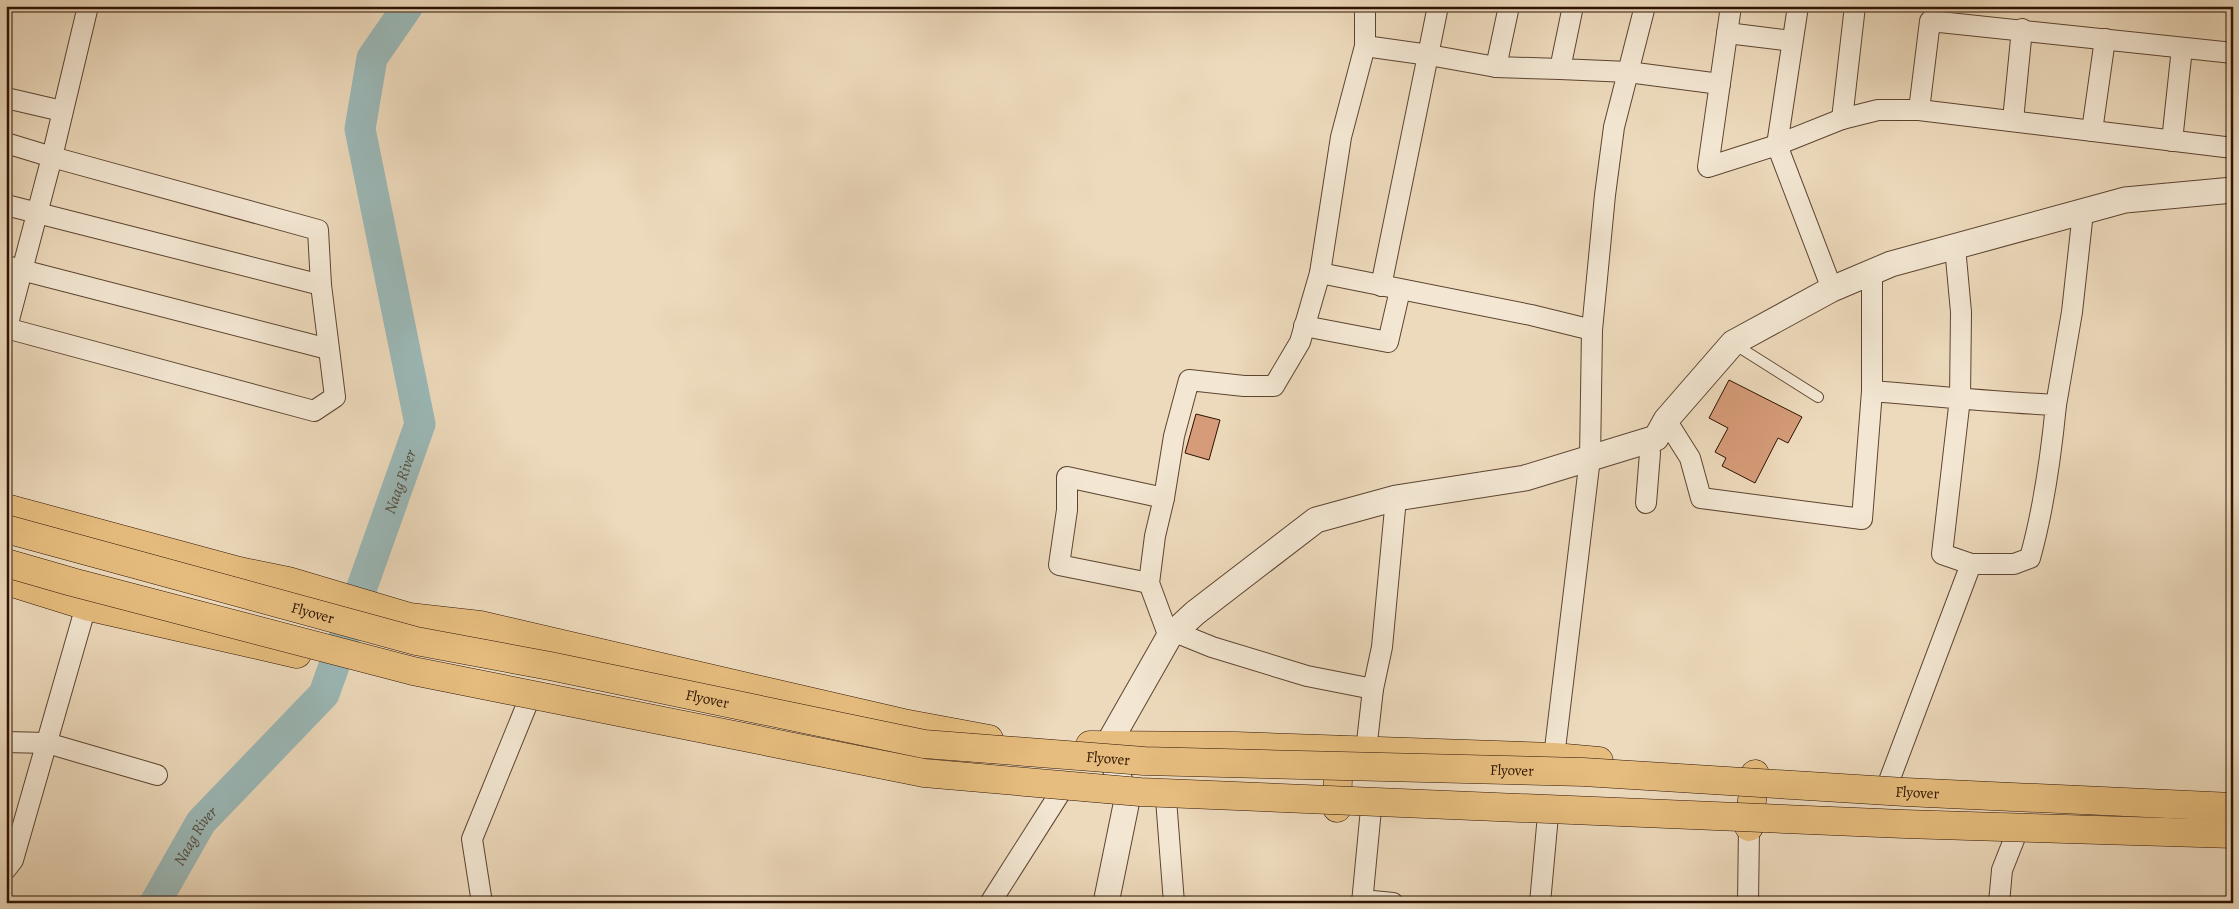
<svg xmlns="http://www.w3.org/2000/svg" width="2239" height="909" font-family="Alegreya,serif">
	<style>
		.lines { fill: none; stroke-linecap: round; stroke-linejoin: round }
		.river { stroke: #9bb9b8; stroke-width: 31 }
		.building { fill: #d69c79; stroke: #2d1202 }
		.service-casing { stroke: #5d4430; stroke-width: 12 }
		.minor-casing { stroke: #5d4430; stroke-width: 22 }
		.tertiary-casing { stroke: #5d4430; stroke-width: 27 }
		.trunk-casing { stroke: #2d1202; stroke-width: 29 }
		.service { stroke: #f3e7d3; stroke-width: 10 }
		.minor { stroke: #f3e7d3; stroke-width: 20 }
		.tertiary { stroke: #f3e7d3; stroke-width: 25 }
		.trunk { stroke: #e6bd7e; stroke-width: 28 }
		.trunk-bridge-casing { stroke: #2d1202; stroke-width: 29; stroke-linecap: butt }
		.trunk-bridge { stroke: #e6bd7e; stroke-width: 28 }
		.labels { text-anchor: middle; stroke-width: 4; stroke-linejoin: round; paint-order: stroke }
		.street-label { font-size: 15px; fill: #2d1202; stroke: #f3e7d3 }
		.water-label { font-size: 16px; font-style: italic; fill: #544c42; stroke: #f3e7d3 }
	</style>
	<rect width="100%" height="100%" fill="#eddabc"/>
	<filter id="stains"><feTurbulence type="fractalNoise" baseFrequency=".004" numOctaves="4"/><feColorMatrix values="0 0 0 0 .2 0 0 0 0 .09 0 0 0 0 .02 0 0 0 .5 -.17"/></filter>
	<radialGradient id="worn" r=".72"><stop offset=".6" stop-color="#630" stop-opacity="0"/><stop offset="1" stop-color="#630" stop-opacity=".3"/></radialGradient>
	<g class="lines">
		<path class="river" id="s1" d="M155,903L201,822L324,694L420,424L360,129L372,58L408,6"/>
	</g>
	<g class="building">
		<polygon points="1729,380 1802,417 1788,443 1778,438 1755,483 1722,466 1726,458 1715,452 1728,428 1709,418"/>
		<polygon points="1196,414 1220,420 1209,460 1185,453"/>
	</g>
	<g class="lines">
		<g class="service-casing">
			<polyline id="service" points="1734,344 1818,397"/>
		</g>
		<g class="minor-casing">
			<g id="minor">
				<polyline points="1573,6 1560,69 1628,72 1720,84"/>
				<polyline points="1731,6 1708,167 1777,145 1842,119"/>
				<polyline points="1798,6 1777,145 1832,289"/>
				<polyline points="1855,6 1842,119 1878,110 1919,110 2233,148"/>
				<polyline points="1727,33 1792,41"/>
				<polyline points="1365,46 1429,55 1496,67 1560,69"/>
				<polyline points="1496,67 1509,6"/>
				<polyline points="6,98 62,111"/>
				<polyline points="1919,110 1930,21 2233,53"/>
				<polyline points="2013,120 2022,29"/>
				<polyline points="2092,131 2105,39"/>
				<polyline points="2172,141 2182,48"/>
				<polyline points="6,143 52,157 318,230 321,285 335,397 314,411 6,328"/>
				<polyline points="6,205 321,285"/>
				<polyline points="6,266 328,349"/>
				<polyline points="1320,273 1531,315 1592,330"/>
				<polyline points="1381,286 1438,6"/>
				<polyline points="1304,326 1388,342 1400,290"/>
				<polyline points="6,331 52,157 88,6"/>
				<polyline points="1872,391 1872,272"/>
				<polyline points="2056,405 2072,312 2083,212"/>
				<path d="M1666,420L1690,458L1701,498L1862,519L1872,391C1933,396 1995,402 2056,405C2051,456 2044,508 2030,558L2014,564H1971L1942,554L1960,398L1961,312L1955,247"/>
				<polyline points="1642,442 1650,453 1646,503"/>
				<polyline points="1149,583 1059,565 1067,510 1067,477 1164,498"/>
				<polyline points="1175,632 1212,647 1307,676 1373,689"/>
				<polyline points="1169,637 1149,583 1155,536 1164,498 1174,436 1189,380 1244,386 1274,386 1300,342 1320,273 1341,137 1365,46 1365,6"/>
				<polyline points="6,742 47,743 157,775"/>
				<polyline points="1366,751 1373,689 1382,647 1396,498"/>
				<polyline points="1554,757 1590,458 1592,330 1605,195 1614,127 1645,6"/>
				<polyline points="1889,781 1971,564"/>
				<polyline points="1166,799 1174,903"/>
				<polyline points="6,869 13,860 86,606"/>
				<polyline points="1362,900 1393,903"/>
				<polyline points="482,903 472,839 528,702"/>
				<polyline points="990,903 1060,793"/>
				<polyline points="1362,903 1371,809"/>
				<polyline points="1540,903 1548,815"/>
				<polyline points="1748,903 1749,827"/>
				<polyline points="1999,903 2002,870 2017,832"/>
			</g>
		</g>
		<g class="tertiary-casing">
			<polyline id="tertiary" points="1106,903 1127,800 1107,746 1169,637 1195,613 1316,520 1396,498 1525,478 1656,438 1666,420 1733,343 1832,289 1891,264 2125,200 2233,190"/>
		</g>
		<g class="trunk-casing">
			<g id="trunk">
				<polyline points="6,508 239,571 288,581 409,617 480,625 903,723 989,739"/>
				<polyline points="6,581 86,606 297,654"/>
				<polyline points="1090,745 1236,746 1554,757 1599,761"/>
				<polyline points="1337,808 1339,750"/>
				<polyline points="1749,827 1755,774"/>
			</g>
		</g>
		<use href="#service" class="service"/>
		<use href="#minor" class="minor"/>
		<use href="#tertiary" class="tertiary"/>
		<use href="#trunk" class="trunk"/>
		<g class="trunk-bridge-casing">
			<g id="trunk-bridge">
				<path id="s2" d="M6,529L416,641L550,666L924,744L1144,761L1583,772L1905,792L2233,807"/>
				<polyline points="6,563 72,582 413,671 924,773 1140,792 1904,824 2233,834"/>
			</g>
		</g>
		<use href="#trunk-bridge" class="trunk-bridge"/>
	</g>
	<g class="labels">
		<g class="street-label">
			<text dy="5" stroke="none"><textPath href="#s2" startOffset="318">Flyover</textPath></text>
			<text dy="5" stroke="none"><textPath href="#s2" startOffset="722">Flyover</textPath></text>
			<text dy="5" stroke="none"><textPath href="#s2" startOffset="1128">Flyover</textPath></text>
			<text dy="5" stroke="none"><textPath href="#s2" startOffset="1532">Flyover</textPath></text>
			<text dy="5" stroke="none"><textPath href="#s2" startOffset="1938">Flyover</textPath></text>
		</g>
		<g class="water-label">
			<text dy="6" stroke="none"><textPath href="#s1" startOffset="496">Naag River</textPath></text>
			<text dy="6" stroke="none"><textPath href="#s1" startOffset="78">Naag River</textPath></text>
		</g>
	</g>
	<rect width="2239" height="909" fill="none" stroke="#eddabc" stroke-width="25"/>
	<rect x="8" y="8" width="2224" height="894" fill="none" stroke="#2d1202" stroke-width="2.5"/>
	<rect x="12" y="12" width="2214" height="884" fill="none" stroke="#2d1202"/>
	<rect width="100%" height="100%" filter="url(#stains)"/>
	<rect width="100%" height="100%" fill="url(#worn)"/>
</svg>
